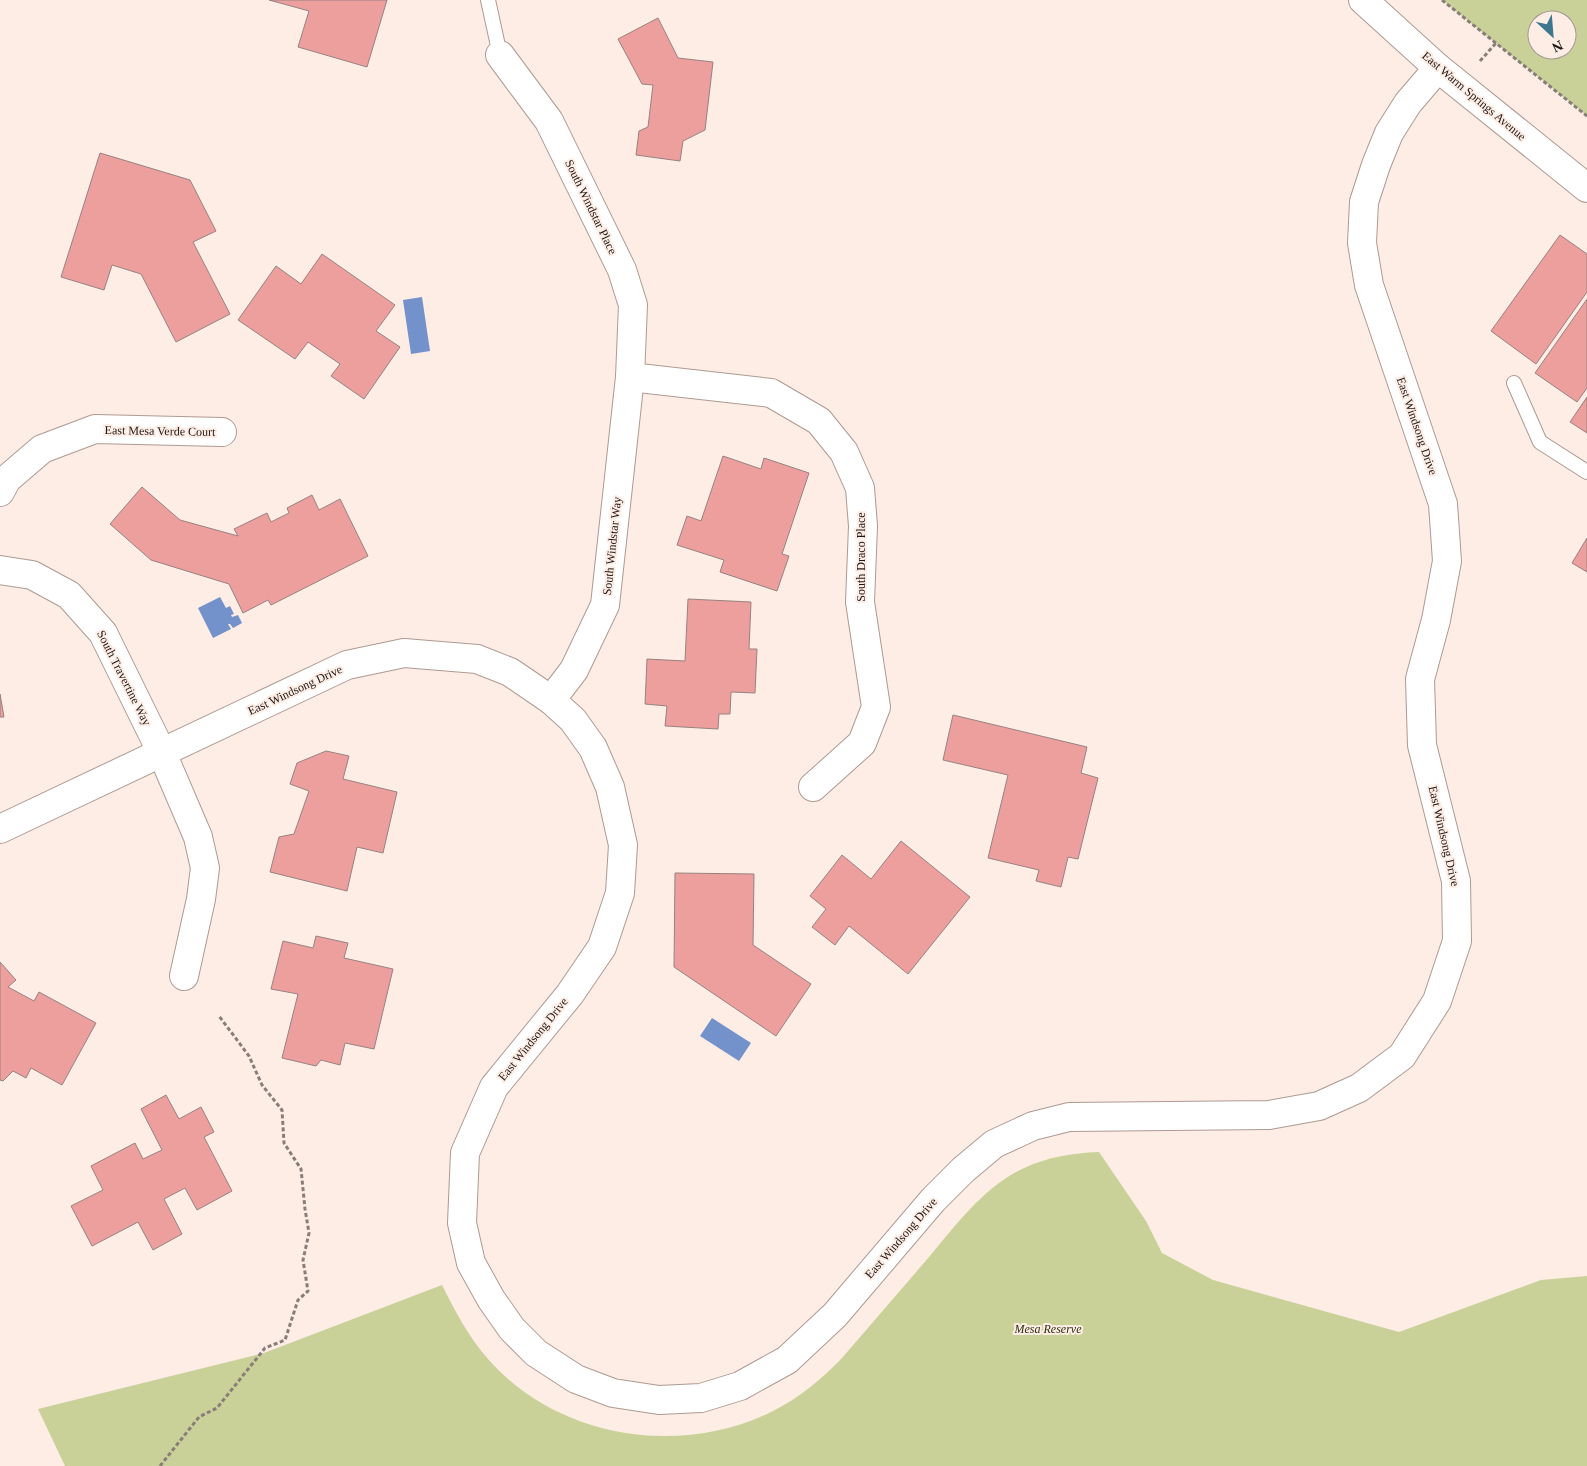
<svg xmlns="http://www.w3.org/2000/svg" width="1587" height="1466" font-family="'Times New Roman',serif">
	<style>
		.green { fill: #c9d199; fill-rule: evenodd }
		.water { fill: #7391ca }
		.building { fill: #ec9f9c; stroke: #978281 }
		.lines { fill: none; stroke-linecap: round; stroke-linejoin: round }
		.lane-casing { stroke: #ae9a92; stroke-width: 16 }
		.street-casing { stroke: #ae9a92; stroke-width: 30 }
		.secondary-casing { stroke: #ae9a92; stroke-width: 30 }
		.path { stroke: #887d78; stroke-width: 3; stroke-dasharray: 4 2.5; stroke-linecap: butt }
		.lane { stroke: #fff; stroke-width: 14 }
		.street { stroke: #fff; stroke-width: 28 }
		.secondary { stroke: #fff; stroke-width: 28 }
		.labels { text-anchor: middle; stroke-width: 4; stroke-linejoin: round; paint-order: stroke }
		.street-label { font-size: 12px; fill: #1e1714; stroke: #fdede5 }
		.park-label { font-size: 12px; font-style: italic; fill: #2c2f10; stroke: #fdede5 }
	</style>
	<rect width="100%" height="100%" fill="#fdede5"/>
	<g class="green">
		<path d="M1442,0H1587V116ZM1537,20H1567V50H1537Z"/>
		<path d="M1099,1152L1146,1221L1162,1253L1213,1280L1399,1332L1541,1280L1587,1276V1466H65L38,1409L264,1353L442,1285C455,1311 468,1336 488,1359C557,1438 680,1458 773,1411C799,1398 822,1379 842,1358C871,1324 900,1291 929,1257C956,1225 983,1188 1022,1169C1047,1157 1072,1153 1099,1152Z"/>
	</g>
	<g class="water">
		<polygon points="422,297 430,351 411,354 403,300"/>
		<polygon points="220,597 226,608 230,606 234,614 231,615 232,617 238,615 242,623 233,628 230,624 228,624 231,629 213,638 198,608"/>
		<polygon points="712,1018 751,1043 739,1061 700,1036"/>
	</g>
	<g class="building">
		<polygon points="269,0 387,0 367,67 298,47 309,11"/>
		<polygon points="658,18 678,58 713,62 705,130 683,141 680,161 636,155 639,131 648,127 653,85 642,84 618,39"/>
		<polygon points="100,153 190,180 216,231 193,242 230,314 176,342 141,274 112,265 104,290 61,277"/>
		<polygon points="1560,235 1587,254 1587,292 1536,364 1491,331"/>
		<polygon points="322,254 395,305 376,331 400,347 364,399 331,376 340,364 308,342 295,359 238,320 276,266 301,284"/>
		<polygon points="1587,299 1587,388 1577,402 1535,373"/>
		<polygon points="1587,397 1587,433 1570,422"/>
		<polygon points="723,456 761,469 764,458 809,473 782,554 789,556 777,591 720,572 724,560 677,545 687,516 701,521"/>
		<polygon points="142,487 180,520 238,536 234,529 267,513 271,522 289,513 287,508 312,495 319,510 340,499 368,556 271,605 268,600 243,613 229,584 151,560 110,524"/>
		<polygon points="1587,538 1587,572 1572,563"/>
		<polygon points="688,599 751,602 749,649 757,649 755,693 731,692 730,714 719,714 718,729 665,726 667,706 645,704 647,659 685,661"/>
		<polygon points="0,694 4,717 0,717"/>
		<polygon points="953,715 1087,747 1081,773 1098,778 1078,859 1068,857 1061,887 1036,881 1039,870 988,858 1008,775 943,760"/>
		<polygon points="326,751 349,756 343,779 397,792 383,853 357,847 347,891 270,872 279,837 294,834 309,791 290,784 297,763"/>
		<polygon points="901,841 970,897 908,974 849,926 835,945 812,927 826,909 810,896 842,855 871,879"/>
		<polygon points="675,873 754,874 753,945 811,984 776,1036 674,967"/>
		<polygon points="316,936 348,943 344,958 393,969 374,1049 345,1043 340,1065 321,1060 316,1066 282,1058 298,994 271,989 283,941 313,948"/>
		<polygon points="0,962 16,980 8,987 34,1001 39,992 96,1023 62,1085 31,1068 26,1078 13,1071 3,1081 0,1080"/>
		<polygon points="166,1095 179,1119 201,1107 214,1132 204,1137 232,1191 197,1210 185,1188 164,1199 182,1234 153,1250 138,1222 92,1246 71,1206 103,1190 91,1166 135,1143 143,1159 162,1150 141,1109"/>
	</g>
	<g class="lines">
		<g class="lane-casing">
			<g id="lane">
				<polyline points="488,0 500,55"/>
				<polyline points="1514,383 1540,442 1587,472"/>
			</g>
		</g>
		<g class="street-casing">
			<g id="street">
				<polyline points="500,55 549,121 622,270 633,305 630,377 605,605 574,670 551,700"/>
				<polyline points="630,377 771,393 819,421 844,452 860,488 863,526 860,602 876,707 862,743 813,787"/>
				<polyline points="0,492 7,479 42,449 95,429 222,432"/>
				<polyline points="0,570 32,575 69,595 103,633 162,753 198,837 205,868 201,899 184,976"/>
				<polyline points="0,829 347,665 404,653 477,659 510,672 551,700 573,720 593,748 610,787 623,845 620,893 602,947 570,994 494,1087 465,1153 462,1223 471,1263 491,1299 512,1329 536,1353 576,1379 613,1393 659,1400 701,1398 740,1386 787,1360 835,1315 933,1200 963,1170 994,1144 1033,1126 1069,1117 1269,1115 1319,1106 1359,1088 1402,1056 1437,1001 1457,941 1456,881 1422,745 1420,679 1436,620 1447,561 1443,504 1369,285 1362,243 1364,202 1376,165 1389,133 1408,103 1438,68"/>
			</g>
		</g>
		<g class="secondary-casing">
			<polyline id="secondary" points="1363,0 1438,68 1587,188"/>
		</g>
		<g class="path">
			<polyline points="1442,0 1587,116"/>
			<polyline points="1480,61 1496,43"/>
			<polyline points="160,1466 199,1417 217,1408 265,1348 285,1340 298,1300 308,1291 303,1260 309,1233 305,1209 301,1169 284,1143 282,1110 262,1085 249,1056 219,1016"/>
		</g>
		<use href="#lane" class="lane"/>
		<use href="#street" class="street"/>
		<use href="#secondary" class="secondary"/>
	</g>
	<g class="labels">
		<g class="street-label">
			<text transform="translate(1474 96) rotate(40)" y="4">East Warm Springs Avenue</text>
			<text transform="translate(591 207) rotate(64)" y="4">South Windstar Place</text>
			<text transform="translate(1417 426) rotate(71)" y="4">East Windsong Drive</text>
			<text transform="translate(160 431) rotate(1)" y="4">East Mesa Verde Court</text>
			<text transform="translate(612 546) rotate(-84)" y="4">South Windstar Way</text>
			<text transform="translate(861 557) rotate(-90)" y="4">South Draco Place</text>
			<text transform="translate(124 678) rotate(63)" y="4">South Travertine Way</text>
			<text transform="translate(295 690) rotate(-25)" y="4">East Windsong Drive</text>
			<text transform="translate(1444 836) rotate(77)" y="4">East Windsong Drive</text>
			<text transform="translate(533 1039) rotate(-51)" y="4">East Windsong Drive</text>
			<text transform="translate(901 1238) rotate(-49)" y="4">East Windsong Drive</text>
		</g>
		<g class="park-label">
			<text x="1048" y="1333">Mesa Reserve</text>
		</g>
	</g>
	<g transform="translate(1552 35) rotate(154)"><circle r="24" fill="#fdede5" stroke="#a49791"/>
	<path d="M0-4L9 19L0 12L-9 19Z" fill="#3c768f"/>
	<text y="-8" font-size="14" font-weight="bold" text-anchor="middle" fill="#1e1714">N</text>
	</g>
</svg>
